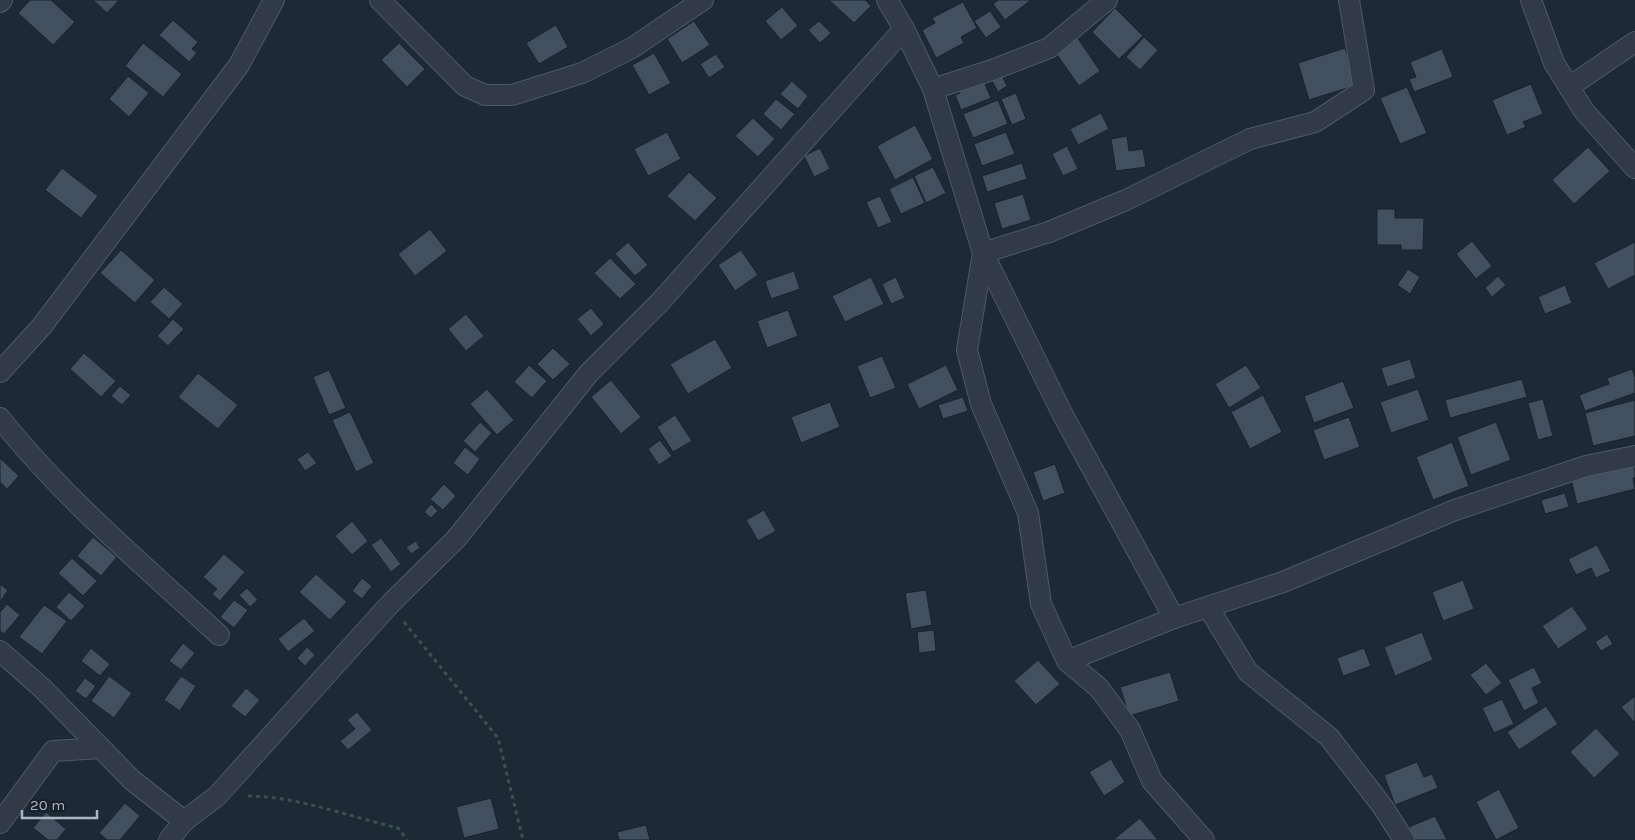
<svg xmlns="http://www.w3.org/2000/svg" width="1635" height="840" font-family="Karla,sans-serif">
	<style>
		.building { fill: #414f5e; stroke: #19222d }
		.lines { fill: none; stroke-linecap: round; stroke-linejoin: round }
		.street-casing { stroke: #4f5965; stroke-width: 22 }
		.path { stroke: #3a5152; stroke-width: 3; stroke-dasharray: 4 4; stroke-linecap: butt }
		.street { stroke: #313b47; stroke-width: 20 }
	</style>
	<rect width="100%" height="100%" fill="#1e2936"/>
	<g class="building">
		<polygon points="30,0 51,0 75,22 53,45 18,13"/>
		<polygon points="93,0 119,0 107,13"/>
		<polygon points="829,0 865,0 871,6 854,23"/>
		<polygon points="998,0 1031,0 1005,20 993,4"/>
		<polygon points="963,2 977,28 961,37 964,43 936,58 922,30 935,23 932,18"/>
		<polygon points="782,7 798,26 781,40 765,21"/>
		<polygon points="1115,8 1143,36 1119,59 1092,32"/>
		<polygon points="990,11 1001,27 986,38 974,21"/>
		<polygon points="173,20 198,42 192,49 197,53 189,62 159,35"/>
		<polygon points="694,21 710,45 682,63 667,39"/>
		<polygon points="819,21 831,33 820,43 808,30"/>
		<polygon points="556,25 568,47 539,64 526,43"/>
		<polygon points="1077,37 1100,71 1079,86 1055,52"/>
		<polygon points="1144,37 1158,50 1140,70 1126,57"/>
		<polygon points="143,43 182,74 163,97 125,66"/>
		<polygon points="399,43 425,69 407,87 381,60"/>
		<polygon points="1345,48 1357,85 1309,100 1298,63"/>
		<polygon points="1442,49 1453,77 1414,92 1409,79 1416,77 1410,62"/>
		<polygon points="654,53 671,83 649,95 632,65"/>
		<polygon points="716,54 725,67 709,78 700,64"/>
		<polygon points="998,67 1007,86 998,92 988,73"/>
		<polygon points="980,72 991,98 961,110 955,95 960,93 955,82"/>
		<polygon points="128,76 149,93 129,117 109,99"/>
		<polygon points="792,81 808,96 798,109 780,94"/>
		<polygon points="1531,84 1543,114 1523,122 1526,127 1507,135 1492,100"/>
		<polygon points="1407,87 1427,133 1400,144 1380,98"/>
		<polygon points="1016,93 1026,119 1012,125 1001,99"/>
		<polygon points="776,99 795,114 781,130 763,114"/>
		<polygon points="998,100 1008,124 973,138 963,114"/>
		<polygon points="1101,113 1109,129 1078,145 1070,129"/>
		<polygon points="753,118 775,139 758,157 735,136"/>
		<polygon points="915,125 933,159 895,180 877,146"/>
		<polygon points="667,132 681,159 648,176 634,149"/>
		<polygon points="1006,132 1015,154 982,166 974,144"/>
		<polygon points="1127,136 1129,151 1143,149 1146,167 1116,171 1111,139"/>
		<polygon points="1067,146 1078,169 1063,176 1052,154"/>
		<polygon points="1588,147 1610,171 1574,204 1552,180"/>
		<polygon points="820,148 830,169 814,177 804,156"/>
		<polygon points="1022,163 1027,179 987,192 982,176"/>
		<polygon points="933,167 946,193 926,203 914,176"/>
		<polygon points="62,168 98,196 81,218 45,190"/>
		<polygon points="689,172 717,198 695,221 667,196"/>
		<polygon points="913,177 925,203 901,214 889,189"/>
		<polygon points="1023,194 1031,220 1002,229 994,203"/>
		<polygon points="880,196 892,222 878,228 866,202"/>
		<polygon points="1377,209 1395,209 1395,218 1424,218 1423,250 1401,250 1401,245 1377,245"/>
		<polygon points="430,229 447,251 415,276 398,254"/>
		<polygon points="1472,241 1492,266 1476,279 1456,254"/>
		<polygon points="628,242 648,265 635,276 615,254"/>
		<polygon points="1635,242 1635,275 1608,289 1594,263"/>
		<polygon points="121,250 155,280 135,303 100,273"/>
		<polygon points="741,250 758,275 735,291 718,265"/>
		<polygon points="610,258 636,284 620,299 594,273"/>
		<polygon points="1408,269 1420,277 1410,294 1397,285"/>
		<polygon points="794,271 800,289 771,299 765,281"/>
		<polygon points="1498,276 1506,285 1492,297 1485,288"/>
		<polygon points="871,277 884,304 845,322 832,296"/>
		<polygon points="896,277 905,298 891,304 882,284"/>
		<polygon points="1565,285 1572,303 1545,314 1538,297"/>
		<polygon points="164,287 183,304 169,319 150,302"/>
		<polygon points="591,308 604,324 591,336 577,319"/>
		<polygon points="788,310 798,336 767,348 757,321"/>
		<polygon points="466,314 484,336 466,351 448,329"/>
		<polygon points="173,319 184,329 168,346 157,336"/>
		<polygon points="715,339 732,368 688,394 670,364"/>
		<polygon points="553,348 570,364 553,380 537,364"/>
		<polygon points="84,353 116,381 101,397 70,369"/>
		<polygon points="882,356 896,388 870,398 857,366"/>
		<polygon points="1410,359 1416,378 1387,387 1381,368"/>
		<polygon points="529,365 547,381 532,398 514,382"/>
		<polygon points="946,365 958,390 919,409 907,384"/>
		<polygon points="1246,365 1261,388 1229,408 1215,384"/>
		<polygon points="1632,369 1635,377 1635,393 1585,411 1579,395 1609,384 1607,378"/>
		<polygon points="329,370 346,408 329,415 313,377"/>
		<polygon points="198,373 238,405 218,429 178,397"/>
		<polygon points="1522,379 1527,397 1450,418 1445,400"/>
		<polygon points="611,380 641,417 621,434 591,397"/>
		<polygon points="1343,381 1354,408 1314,423 1304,396"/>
		<polygon points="120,386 131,395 122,405 111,396"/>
		<polygon points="487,389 514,420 497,435 470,404"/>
		<polygon points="1418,389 1429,420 1391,433 1380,402"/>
		<polygon points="1263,395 1282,432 1250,449 1231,412"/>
		<polygon points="963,397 968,411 943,419 938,405"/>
		<polygon points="1543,399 1553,436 1538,440 1528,403"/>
		<polygon points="1635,400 1635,436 1593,446 1585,413"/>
		<polygon points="830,402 840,427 801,443 791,417"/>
		<polygon points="350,412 374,463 356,472 332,420"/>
		<polygon points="675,415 692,441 673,452 657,427"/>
		<polygon points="1349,417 1360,447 1324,460 1313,430"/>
		<polygon points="480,422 492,433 475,452 463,441"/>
		<polygon points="1496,422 1511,460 1471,475 1457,437"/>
		<polygon points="660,440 672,456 659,465 648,449"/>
		<polygon points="1452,442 1469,486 1433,500 1416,457"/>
		<polygon points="465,447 480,459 468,475 453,463"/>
		<polygon points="308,452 317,463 305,471 297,459"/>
		<polygon points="0,458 19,476 7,489 0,482"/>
		<polygon points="1632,459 1635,471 1635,478 1633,478 1635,489 1577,504 1570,475"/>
		<polygon points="1055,464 1065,493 1043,501 1033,472"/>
		<polygon points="444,484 456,496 443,510 430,499"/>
		<polygon points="1565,493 1569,507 1545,514 1541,500"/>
		<polygon points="431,504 438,511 431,518 424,512"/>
		<polygon points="764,510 776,531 758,541 746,520"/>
		<polygon points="352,521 368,541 352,555 335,536"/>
		<polygon points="93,537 117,557 101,576 77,556"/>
		<polygon points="381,538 401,564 391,572 371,545"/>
		<polygon points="416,541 420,548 411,554 406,547"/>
		<polygon points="1597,545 1611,571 1596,578 1591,568 1576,575 1568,559"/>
		<polygon points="224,554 245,572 220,601 212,594 217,589 203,577"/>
		<polygon points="72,558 97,581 83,596 58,573"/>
		<polygon points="316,574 347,602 330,620 299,592"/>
		<polygon points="362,578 372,586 362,599 352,591"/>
		<polygon points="1463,580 1474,609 1443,621 1432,592"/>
		<polygon points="0,584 8,590 0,602"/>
		<polygon points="247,588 258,600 250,607 239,595"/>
		<polygon points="926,590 932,625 911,629 905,593"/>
		<polygon points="69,592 85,606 71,621 56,607"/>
		<polygon points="234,600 248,610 234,628 220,617"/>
		<polygon points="7,604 20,615 4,634 0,631 0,612"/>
		<polygon points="44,605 67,621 42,654 19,637"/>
		<polygon points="1572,606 1588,629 1558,649 1542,626"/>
		<polygon points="304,618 315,631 288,652 278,639"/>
		<polygon points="934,630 936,651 919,653 917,632"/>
		<polygon points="1422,632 1433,660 1395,676 1384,647"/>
		<polygon points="1607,634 1613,644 1601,651 1595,642"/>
		<polygon points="183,643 195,653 181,670 169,661"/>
		<polygon points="307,647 315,655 305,666 297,658"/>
		<polygon points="91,648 110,664 100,676 81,661"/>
		<polygon points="1364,648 1371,666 1343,676 1337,658"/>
		<polygon points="1038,660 1060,684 1036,705 1014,681"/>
		<polygon points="1486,663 1502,683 1486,695 1470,675"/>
		<polygon points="1534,667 1542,683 1532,688 1539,703 1524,711 1508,680"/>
		<polygon points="1170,672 1179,701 1129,716 1120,687"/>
		<polygon points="109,676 132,693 114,718 91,701"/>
		<polygon points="181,676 196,686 180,711 164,700"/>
		<polygon points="85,678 96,686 86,699 75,691"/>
		<polygon points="246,688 260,700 245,717 231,706"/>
		<polygon points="1635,696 1635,723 1621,707"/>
		<polygon points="1502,699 1514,724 1494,733 1482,708"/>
		<polygon points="1546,706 1558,724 1519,750 1507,732"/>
		<polygon points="357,712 372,730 348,750 340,741 355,729 347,720"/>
		<polygon points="1596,728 1620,754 1594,778 1570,752"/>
		<polygon points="1111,759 1125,782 1104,796 1089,772"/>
		<polygon points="1417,762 1424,777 1432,774 1438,788 1395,805 1384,775"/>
		<polygon points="1499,789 1519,828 1496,840 1476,802"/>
		<polygon points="491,798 499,829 464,838 456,807"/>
		<polygon points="125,803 140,816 120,840 107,840 99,833"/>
		<polygon points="46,812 66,829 57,840 48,840 33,828"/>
		<polygon points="1435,816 1447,840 1415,840 1409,827"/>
		<polygon points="1140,818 1158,840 1113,840"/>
		<polygon points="646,825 650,840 619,840 617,832"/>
	</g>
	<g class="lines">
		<g class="street-casing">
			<g id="street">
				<polyline points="380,0 465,86 485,95 512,95 582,73 632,48 703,0"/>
				<polyline points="1531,0 1554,63 1584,111 1635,168"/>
				<polyline points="0,2 2,0"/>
				<polyline points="904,29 933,89 983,253 967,350 981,404 1028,513 1041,604 1067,661 1099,688 1130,730 1152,781 1204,840"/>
				<polyline points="1569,87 1635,42"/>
				<polyline points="933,89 992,70 1049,48 1107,0"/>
				<polyline points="0,372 42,326 239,65 274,0"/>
				<path d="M0,418C64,499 144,565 219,635"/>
				<polyline points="1208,607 1248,672 1329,737 1383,807 1404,840"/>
				<polyline points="1174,618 1064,417 983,253 1049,232 1126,200 1250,139 1315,122 1364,90 1349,0"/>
				<polyline points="0,651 42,688 132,780 184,821"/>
				<polyline points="1067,661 1174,618 1283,582 1455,510 1586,466 1635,456"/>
				<polyline points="0,823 53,751 101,748"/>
				<polyline points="169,840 184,821 217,796 390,604 456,539 589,373 660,302 904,29 887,0"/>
			</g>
		</g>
		<g class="path">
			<polyline points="404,622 498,738 523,840"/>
			<path d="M248,796C295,796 351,817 398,828L407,840"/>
		</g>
		<use href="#street" class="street"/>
	</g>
	<path d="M22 810v8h75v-8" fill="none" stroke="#abb6c4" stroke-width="2.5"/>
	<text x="30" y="810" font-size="15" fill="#abb6c4" stroke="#17202b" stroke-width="4" paint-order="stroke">20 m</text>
</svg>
